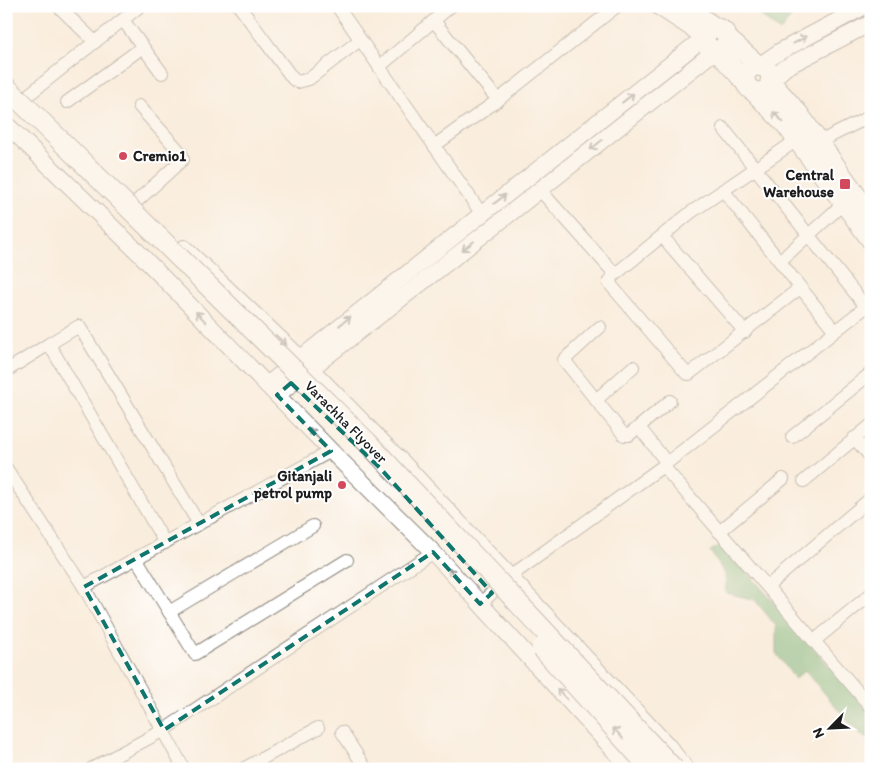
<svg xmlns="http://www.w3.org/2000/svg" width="877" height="775" font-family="Itim,sans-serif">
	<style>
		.forest { fill: #72b274; stroke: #476748 }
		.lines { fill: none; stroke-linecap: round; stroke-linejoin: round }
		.minor-casing { stroke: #8a847c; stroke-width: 14 }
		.tertiary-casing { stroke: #8a847c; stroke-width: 18 }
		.secondary-casing { stroke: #8a847c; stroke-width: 21 }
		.minor { stroke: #fff; stroke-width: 12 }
		.tertiary { stroke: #fff; stroke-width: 16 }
		.secondary { stroke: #fff; stroke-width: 19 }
		.primary-bridge-casing { stroke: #8a847c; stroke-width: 22; stroke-linecap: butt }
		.primary-bridge { stroke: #fff; stroke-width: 20 }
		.oneway { stroke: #999 }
		.marked { fill: none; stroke: #0f766e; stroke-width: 4; stroke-dasharray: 10 6; stroke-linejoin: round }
		.poi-dot { fill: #d1495b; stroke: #fff; stroke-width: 2 }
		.labels { text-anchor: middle; stroke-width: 4; stroke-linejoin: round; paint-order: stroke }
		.poi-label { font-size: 15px; font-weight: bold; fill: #1c1c1c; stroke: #fff; text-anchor: end }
		.street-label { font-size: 15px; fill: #1c1c1c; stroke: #fff }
	</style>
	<rect width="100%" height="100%" fill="#fff"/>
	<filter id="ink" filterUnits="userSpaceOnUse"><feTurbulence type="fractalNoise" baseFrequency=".02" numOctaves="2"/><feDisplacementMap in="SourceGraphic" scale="10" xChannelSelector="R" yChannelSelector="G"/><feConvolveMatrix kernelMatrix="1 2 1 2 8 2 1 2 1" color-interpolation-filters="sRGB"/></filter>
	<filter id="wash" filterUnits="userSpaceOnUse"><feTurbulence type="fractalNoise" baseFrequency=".0096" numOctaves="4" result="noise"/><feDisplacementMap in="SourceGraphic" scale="20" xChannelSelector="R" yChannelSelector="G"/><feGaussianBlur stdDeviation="1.12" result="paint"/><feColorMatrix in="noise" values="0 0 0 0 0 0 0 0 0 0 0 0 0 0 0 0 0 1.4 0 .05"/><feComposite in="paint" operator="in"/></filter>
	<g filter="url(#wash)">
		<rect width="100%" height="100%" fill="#f9eddd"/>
		<g class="forest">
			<polygon points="750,6 799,6 780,32"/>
			<polygon points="723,544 871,714 871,741 859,734 805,670 795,679 776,653 776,626 755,600 726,593 725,574 710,551"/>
		</g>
	</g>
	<g filter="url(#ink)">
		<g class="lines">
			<g class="minor-casing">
				<g id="minor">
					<polyline points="58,6 95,42"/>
					<polyline points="239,6 293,79 298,82 309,79 360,40"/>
					<polyline points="337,6 481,213"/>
					<polyline points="123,20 162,73"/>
					<polyline points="434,21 498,100"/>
					<polyline points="379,67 451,6"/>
					<polyline points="27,96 140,6"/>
					<polyline points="67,102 143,47"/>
					<polyline points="723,128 866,307"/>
					<polyline points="797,140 690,213 613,276 609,283 686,373 689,374 800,288"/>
					<polyline points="819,142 871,116"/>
					<polyline points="434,146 498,100 617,6"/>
					<polyline points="540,190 615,274"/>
					<polyline points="723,190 835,331"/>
					<polyline points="136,202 183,159 181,153 139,106"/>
					<polyline points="662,236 745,332"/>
					<polyline points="780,261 845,202"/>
					<polyline points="600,327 564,360 624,435 629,435 670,401"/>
					<polyline points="49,344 79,326 199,524"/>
					<polyline points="6,371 49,344 165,543"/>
					<polyline points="596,400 633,367"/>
					<polyline points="639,427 667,463"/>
					<polyline points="792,437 871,373"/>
					<polyline points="854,438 871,457"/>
					<polyline points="663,466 871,707"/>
					<polyline points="6,468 84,587 184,769"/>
					<polyline points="804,481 871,425"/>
					<polyline points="719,532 783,479"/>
					<polyline points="136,558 195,654 347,560"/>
					<polyline points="768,586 871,498"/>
					<polyline points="84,587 331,451"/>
					<polyline points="480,604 508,578 663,466 871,303"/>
					<polyline points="169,612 313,526"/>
					<polyline points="814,641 871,594"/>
					<polyline points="342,732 366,769"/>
					<polyline points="91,769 164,730 433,552"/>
					<polyline points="243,769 318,728"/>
				</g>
			</g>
			<g class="tertiary-casing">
				<g id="tertiary">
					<polyline points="759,66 779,52 865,6"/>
					<polyline points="770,81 786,67 871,23"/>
					<polyline points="6,124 140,254 331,451 433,552 631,769"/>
					<polyline points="184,248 299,357 403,463 668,746 686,769"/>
					<polyline points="267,385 706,36"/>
					<polyline points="277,395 493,227 716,50"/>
				</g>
			</g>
			<g class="secondary-casing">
				<g id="secondary">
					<polyline points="660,6 706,36"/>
					<polyline points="684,6 716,28"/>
					<circle cx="716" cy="39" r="11"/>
					<polyline points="727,38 759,66"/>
					<polyline points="716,50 746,83"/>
					<circle cx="758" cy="79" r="13"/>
					<polyline points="770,81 799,114 871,216"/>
					<polyline points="751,89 786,125 871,240"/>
				</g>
			</g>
			<use href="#minor" class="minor"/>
			<use href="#tertiary" class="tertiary"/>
			<use href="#secondary" class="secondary"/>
			<g class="primary-bridge-casing">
				<g id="primary-bridge">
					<polyline points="6,87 367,442 674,769"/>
					<polyline points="542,648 651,769"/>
				</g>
			</g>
			<use href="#primary-bridge" class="primary-bridge"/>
		</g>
		<defs><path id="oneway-shaft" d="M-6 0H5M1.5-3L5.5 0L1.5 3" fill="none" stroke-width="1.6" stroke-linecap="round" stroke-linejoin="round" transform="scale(1.25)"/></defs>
		<g class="oneway">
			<use href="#oneway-shaft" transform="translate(800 40) rotate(-28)"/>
			<use href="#oneway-shaft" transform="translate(628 98) rotate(-38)"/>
			<use href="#oneway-shaft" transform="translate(778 117) rotate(-135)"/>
			<use href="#oneway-shaft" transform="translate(596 145) rotate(141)"/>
			<use href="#oneway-shaft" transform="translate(500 199) rotate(-38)"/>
			<use href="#oneway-shaft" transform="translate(468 246) rotate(142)"/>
			<use href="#oneway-shaft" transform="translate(201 317) rotate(-134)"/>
			<use href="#oneway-shaft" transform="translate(345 321) rotate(-38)"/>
			<use href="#oneway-shaft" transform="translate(281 340) rotate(43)"/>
			<use href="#oneway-shaft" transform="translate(314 434) rotate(-134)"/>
			<use href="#oneway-shaft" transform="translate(453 574) rotate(-132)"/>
			<use href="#oneway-shaft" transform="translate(562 694) rotate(-133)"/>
			<use href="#oneway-shaft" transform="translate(618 733) rotate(-132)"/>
		</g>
	</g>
	<path d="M0 0H877V775H0ZM291,383L380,468L492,593L480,604L433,552L164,730L84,587L331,451L277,395Z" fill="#f9eddd" fill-opacity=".55" fill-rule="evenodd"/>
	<path class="marked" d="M291,383L380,468L492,593L480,604L433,552L164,730L84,587L331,451L277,395Z"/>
	<g class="poi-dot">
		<circle cx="123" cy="156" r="5"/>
		<rect x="839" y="178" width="12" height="12" rx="2.5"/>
		<circle cx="342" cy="485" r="5"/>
	</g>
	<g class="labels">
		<g class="poi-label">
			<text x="133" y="161" text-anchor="start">Cremio1</text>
			<text x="834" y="180">Central<tspan x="834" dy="17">Warehouse</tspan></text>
			<text x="332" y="481">Gitanjali<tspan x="332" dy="17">petrol pump</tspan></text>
		</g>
		<g class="street-label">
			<text transform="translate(346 422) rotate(45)" y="5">Varachha Flyover</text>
		</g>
	</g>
	<rect width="877" height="775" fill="none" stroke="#fff" stroke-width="25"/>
	<g transform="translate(830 728) rotate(246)" stroke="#ffffff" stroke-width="4" paint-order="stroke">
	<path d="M0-4L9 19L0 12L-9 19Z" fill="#1c1c1c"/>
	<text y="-8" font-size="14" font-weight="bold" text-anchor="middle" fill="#1c1c1c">N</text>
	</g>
</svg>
